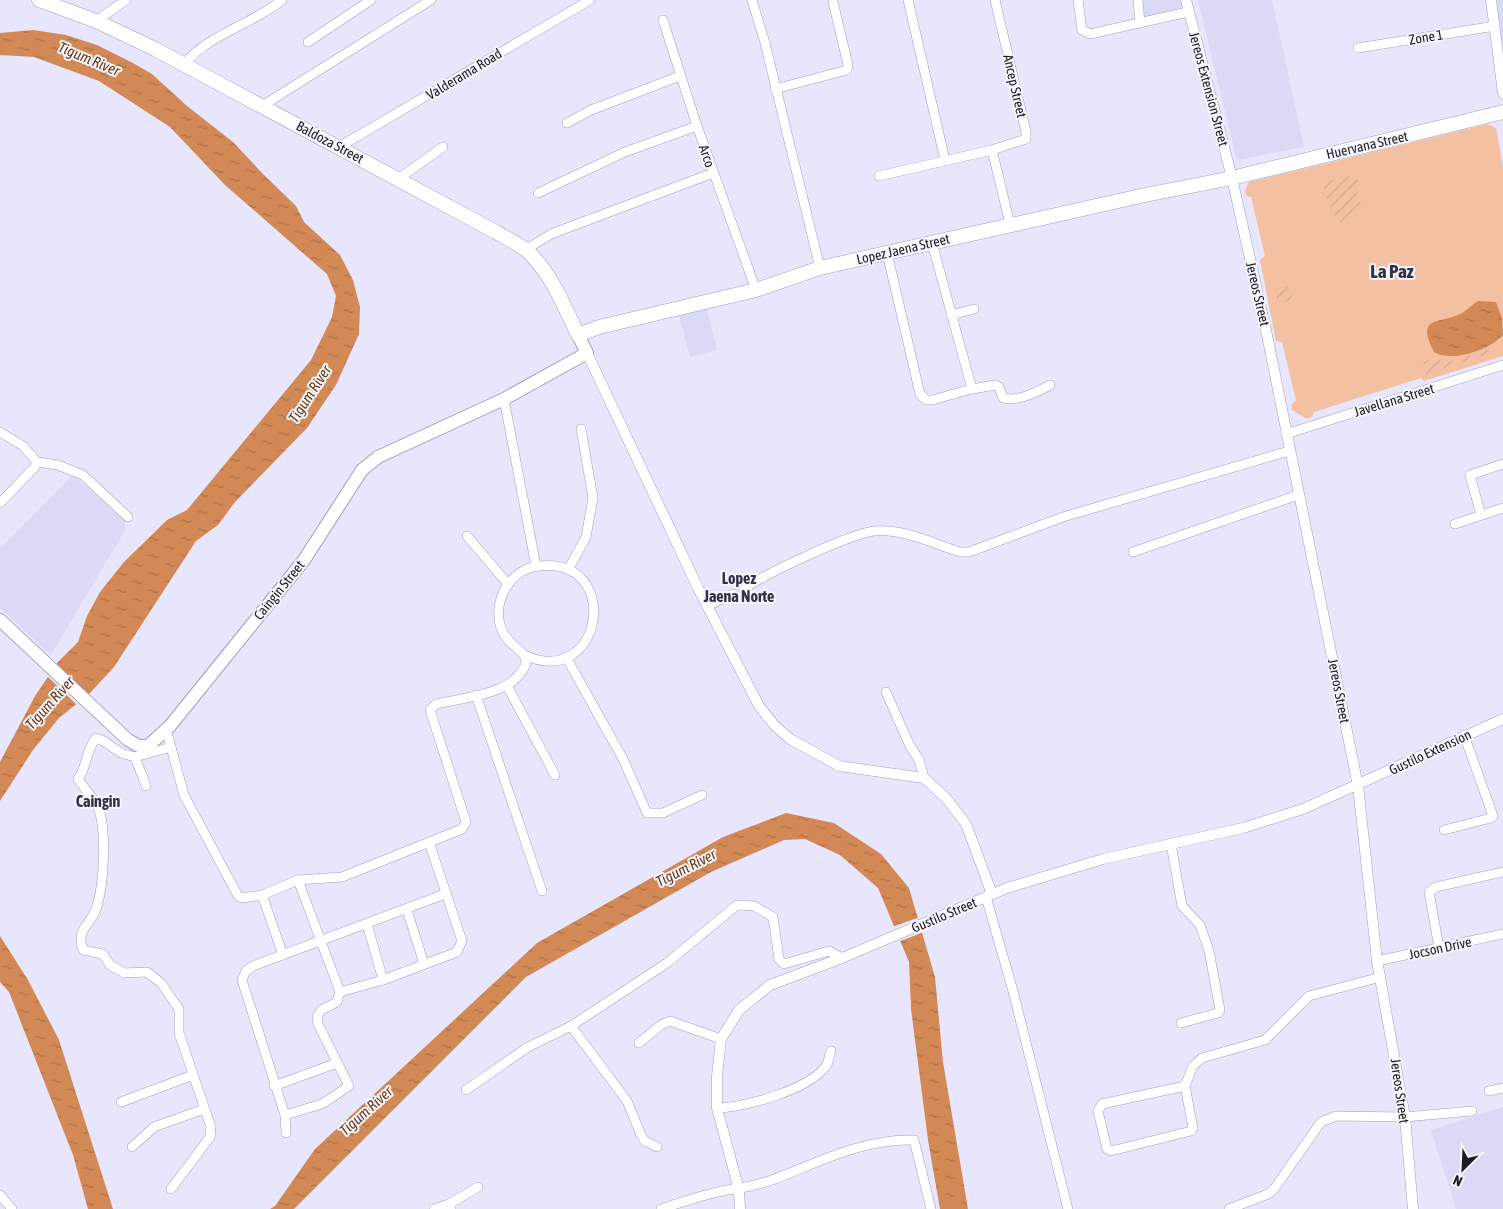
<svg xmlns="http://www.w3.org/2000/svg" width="1503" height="1209" font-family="'Asap Condensed',sans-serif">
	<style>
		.built { fill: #dad9f6 }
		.park { fill: #f3c1a1 }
		.garden { fill: url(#garden-furrows) }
		.water { fill: url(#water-ripples) }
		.pier { fill: #e7e6fd }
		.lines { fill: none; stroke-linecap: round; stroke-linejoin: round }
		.minor-casing { stroke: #a09fba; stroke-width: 10 }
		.tertiary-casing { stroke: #a09fba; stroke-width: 11 }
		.secondary-casing { stroke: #a09fba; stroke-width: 14 }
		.primary-casing { stroke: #a09fba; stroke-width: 15 }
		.minor { stroke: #fff; stroke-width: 9 }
		.tertiary { stroke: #fff; stroke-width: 10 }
		.secondary { stroke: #fff; stroke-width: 12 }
		.primary { stroke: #fff; stroke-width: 14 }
		.labels { text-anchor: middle; stroke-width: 4; stroke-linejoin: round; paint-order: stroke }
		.street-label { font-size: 14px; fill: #1c1c26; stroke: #f5f5fb }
		.water-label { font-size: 15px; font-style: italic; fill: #6d3b15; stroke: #f5f5fb }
		.quarter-label { font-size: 16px; font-weight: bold; fill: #333147; stroke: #f5f5fb }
		.district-label { font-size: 19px; font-weight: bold; fill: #333147; stroke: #f5f5fb }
	</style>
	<defs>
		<pattern id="garden-furrows" width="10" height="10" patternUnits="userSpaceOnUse" patternTransform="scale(1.25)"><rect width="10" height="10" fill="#f3c1a1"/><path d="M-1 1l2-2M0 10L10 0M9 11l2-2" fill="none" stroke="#d0a58a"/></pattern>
		<pattern id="water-ripples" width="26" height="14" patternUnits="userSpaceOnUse" patternTransform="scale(1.25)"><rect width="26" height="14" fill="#d38955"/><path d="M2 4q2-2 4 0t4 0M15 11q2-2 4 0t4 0" fill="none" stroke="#aa6f46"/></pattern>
	</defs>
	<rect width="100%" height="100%" fill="#e7e6fd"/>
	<g class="built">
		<polygon points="1139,0 1182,0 1183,7 1141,18"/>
		<polygon points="1198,0 1272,0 1304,147 1237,160"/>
		<polygon points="1495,0 1503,0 1503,40 1501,41"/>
		<polygon points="707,309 717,350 690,357 679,316"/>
		<polygon points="73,475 125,521 125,530 51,655 0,608 0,549"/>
		<polygon points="1503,1107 1503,1209 1456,1209 1431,1130"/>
	</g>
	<polygon class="park" points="1488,124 1496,128 1503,167 1503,356 1424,381 1421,378 1314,412 1312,417 1307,419 1292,410 1292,404 1296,400 1282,342 1276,341 1260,260 1265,256 1251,197 1246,196 1245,190 1249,182"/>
	<g class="garden">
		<path d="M1348,176C1354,176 1358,177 1360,184L1356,190L1361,204L1360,213L1350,214L1346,220L1341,222C1333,216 1324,196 1324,186L1328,181Z"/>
		<circle cx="1284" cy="294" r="8"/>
		<polygon points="1494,348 1495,352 1426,374 1423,361 1433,359 1449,362"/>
	</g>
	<g class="water">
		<polygon points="33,30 66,35 97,45 133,63 152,74 187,106 233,142 262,173 296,206 304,222 340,255 353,280 360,307 359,334 336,385 307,428 235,502 218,525 196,541 114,667 90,693 59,718 33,750 0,801 0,762 35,696 58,662 78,642 87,616 100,592 124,562 167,520 187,510 311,360 332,317 336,296 327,274 225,185 170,127 99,81 34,57 0,55 0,33"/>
		<path d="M1478,301L1496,302L1502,318L1503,335C1490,350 1451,363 1434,352C1417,317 1435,324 1458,315C1466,312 1471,305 1478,301Z"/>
		<polygon points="786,813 834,823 881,854 909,888 935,977 943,1062 968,1209 940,1209 928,1140 911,1009 909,962 878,888 840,855 805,839 784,840 711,872 526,977 294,1209 270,1209 275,1206 315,1149 537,943 723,837"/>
		<polygon points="0,936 28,980 59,1040 113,1209 88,1209 73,1155 9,992 0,982"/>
	</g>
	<g class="pier">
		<polygon points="55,662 90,696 78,706 46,675"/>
		<polygon points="920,917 924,932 898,942 892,927"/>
	</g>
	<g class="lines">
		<g class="minor-casing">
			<g id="minor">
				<polyline points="752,0 765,43 820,268"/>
				<polyline points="908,0 945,160"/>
				<polyline points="1078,0 1082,30 1090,34 1188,12"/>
				<polyline points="1138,0 1140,23"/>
				<polyline points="663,20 697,126 756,290"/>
				<polyline points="96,21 126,0"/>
				<polyline points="308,42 371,0"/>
				<polyline points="1358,48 1495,26"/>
				<path d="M184,65C203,37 255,23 282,0"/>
				<polyline points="775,89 847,70 848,65 833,2"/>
				<polyline points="262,106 431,0"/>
				<polyline points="567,123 591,110 680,76"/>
				<polyline points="339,147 590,0"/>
				<polyline points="992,150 1010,224"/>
				<polyline points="879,176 992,150 1026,139 1026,132 995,0"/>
				<polyline points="398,179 443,147"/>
				<polyline points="538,193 625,152 697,126"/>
				<polyline points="525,250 551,234 713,173"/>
				<polyline points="887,253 920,394 926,400 932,400 972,389 932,243"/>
				<polyline points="951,315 974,309"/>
				<path d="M972,389L995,385L999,387L1003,398C1018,402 1037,392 1050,385"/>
				<polyline points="504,399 536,566"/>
				<polyline points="0,432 23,446 37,462 58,465 83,475 128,517"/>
				<polyline points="1286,434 1503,365"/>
				<polyline points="0,503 34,468 37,462"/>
				<polyline points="1481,515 1470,475 1503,464"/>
				<polyline points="1455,524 1503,508"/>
				<polyline points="467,536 508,584"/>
				<polyline points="1133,552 1298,495"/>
				<polyline points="568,570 586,537 593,498 581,429"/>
				<path d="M744,589C764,574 850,534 874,531C903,528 934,544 960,552H969L1063,517L1289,451"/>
				<polyline points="707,606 733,594"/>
				<polyline points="566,657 623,759 647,813 663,813 702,795"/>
				<polyline points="507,686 555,775"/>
				<polyline points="886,692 909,744 919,760 924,778"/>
				<polyline points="476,695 542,891"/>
				<path d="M166,729L184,795L238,896L242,898L262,895L298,880L342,877L462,829L466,822L430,710L436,704C462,698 507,695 522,671C525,668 527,661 525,657C520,648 506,643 501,628C492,601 510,569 539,566C623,556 604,691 524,655"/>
				<path d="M135,757L121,753L102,740L96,738C85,751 87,768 78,779C84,788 93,798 98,807C107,830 104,883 97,906C92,925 75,928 83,950L103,954L110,965L124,973L147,972L161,983L179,1009V1033L211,1127L210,1137L171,1189"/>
				<polyline points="146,786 135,757 171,747"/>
				<polyline points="1444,830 1491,818 1493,816 1464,735"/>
				<polyline points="1171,844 1182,906 1200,925 1209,951 1220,1010 1218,1013 1181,1023"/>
				<polyline points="298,880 340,992 383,980 457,952 462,941 429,842"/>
				<polyline points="262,895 283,955"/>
				<polyline points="986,897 1013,991 1068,1209"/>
				<polyline points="407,910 424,964"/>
				<polyline points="367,924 383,980"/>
				<polyline points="1439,948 1429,892 1436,887 1503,872"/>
				<polyline points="1377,961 1503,934"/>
				<polyline points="340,992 337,1002 321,1010 317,1017 318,1024 349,1086 322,1104 285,1115 242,980 246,971 253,966 445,894"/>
				<polyline points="571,1026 627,1101 641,1135 645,1141 657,1147"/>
				<polyline points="639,1043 661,1025 670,1021 721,1039"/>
				<polyline points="274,1086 337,1063"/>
				<polyline points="1185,1086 1102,1104 1098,1111 1107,1149 1111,1151 1191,1131 1193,1128 1185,1086 1193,1066 1202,1058 1265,1040 1309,996 1381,977"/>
				<polyline points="466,1090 528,1047 571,1026 667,963 737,905 754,906 773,917 779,959 784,964 829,951 842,958"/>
				<polyline points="1489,1091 1503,1088"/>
				<polyline points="121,1102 193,1075"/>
				<path d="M717,1108C745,1107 809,1090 826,1066C829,1062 829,1056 831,1051"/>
				<polyline points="285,1115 286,1133"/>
				<polyline points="132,1147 154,1127 204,1109"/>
				<polyline points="0,1195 12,1209"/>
				<polyline points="449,1204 478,1187"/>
				<polyline points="434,1209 449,1204 451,1209"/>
				<path d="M661,1209C682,1202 705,1194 727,1190C742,1188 757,1185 772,1180C817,1163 864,1138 914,1140L931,1209"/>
				<polyline points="1229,1209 1268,1194 1274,1189 1321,1122 1336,1116 1405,1117 1472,1111"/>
			</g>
		</g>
		<g class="tertiary-casing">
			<g id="tertiary">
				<polyline points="1186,0 1232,178 1267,335 1358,786 1377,961 1405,1117 1413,1209"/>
				<polyline points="1491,0 1503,93"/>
				<polyline points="587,353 699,590 759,706 775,726 790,739 839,766 924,778 946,798 966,824 992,894"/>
				<polyline points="740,1209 739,1190 717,1108 717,1076 721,1039 739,1010 770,985 842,958 1007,888 1103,859 1243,828 1303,809 1503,719"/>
			</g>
		</g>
		<g class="secondary-casing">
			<polyline id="secondary" points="0,620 128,740 139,746 148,746 170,726 304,560 362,470 378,457 504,399 587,353 578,335"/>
		</g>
		<g class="primary-casing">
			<path id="primary" d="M39,0L96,21L155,49L496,232C506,238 517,243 526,250C551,272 564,306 578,335L599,327L756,290L820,268L1145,195L1232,178L1503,112"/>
		</g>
		<use href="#minor" class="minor"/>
		<use href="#tertiary" class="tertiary"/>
		<use href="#secondary" class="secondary"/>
		<use href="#primary" class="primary"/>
	</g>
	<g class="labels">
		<g class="street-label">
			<text transform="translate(1426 37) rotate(-9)" y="5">Zone 1</text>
			<text transform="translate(464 74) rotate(-31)" y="5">Valderama Road</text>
			<text transform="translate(1015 86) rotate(77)" y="5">Ancep Street</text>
			<text transform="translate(1209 89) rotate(75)" y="5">Jereos Extension Street</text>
			<text transform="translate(330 142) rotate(28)" y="5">Baldoza Street</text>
			<text transform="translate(1367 145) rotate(-13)" y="5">Huervana Street</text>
			<text transform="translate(707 156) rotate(71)" y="5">Arco</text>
			<text transform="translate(903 249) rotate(-13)" y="5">Lopez Jaena Street</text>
			<text transform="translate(1258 294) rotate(77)" y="5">Jereos Street</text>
			<text transform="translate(1394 400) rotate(-17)" y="5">Javellana Street</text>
			<text transform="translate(279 590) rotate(-51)" y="5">Caingin Street</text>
			<text transform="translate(1339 691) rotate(79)" y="5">Jereos Street</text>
			<text transform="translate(1430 752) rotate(-25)" y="5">Gustilo Extension</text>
			<text transform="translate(944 915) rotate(-23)" y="5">Gustilo Street</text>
			<text transform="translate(1440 948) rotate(-12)" y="5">Jocson Drive</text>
			<text transform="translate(1400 1091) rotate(82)" y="5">Jereos Street</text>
		</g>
		<g class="water-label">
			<text transform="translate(89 59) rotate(23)" y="5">Tigum River</text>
			<text transform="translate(310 394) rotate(-57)" y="5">Tigum River</text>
			<text transform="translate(50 703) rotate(-48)" y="5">Tigum River</text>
			<text transform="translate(686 868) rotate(-27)" y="5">Tigum River</text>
			<text transform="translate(366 1111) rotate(-42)" y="5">Tigum River</text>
		</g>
		<g class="quarter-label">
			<text x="739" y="584">Lopez<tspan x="739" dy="18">Jaena Norte</tspan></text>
			<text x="98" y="807">Caingin</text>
		</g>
		<g class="district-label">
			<text x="1392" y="278">La Paz</text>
		</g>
	</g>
	<g transform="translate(1463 1169) rotate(204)" stroke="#f5f5fb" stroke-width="4" paint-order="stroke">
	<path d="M0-4L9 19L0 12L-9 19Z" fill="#1c1c26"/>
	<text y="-8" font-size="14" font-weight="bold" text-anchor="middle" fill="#1c1c26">N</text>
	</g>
</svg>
